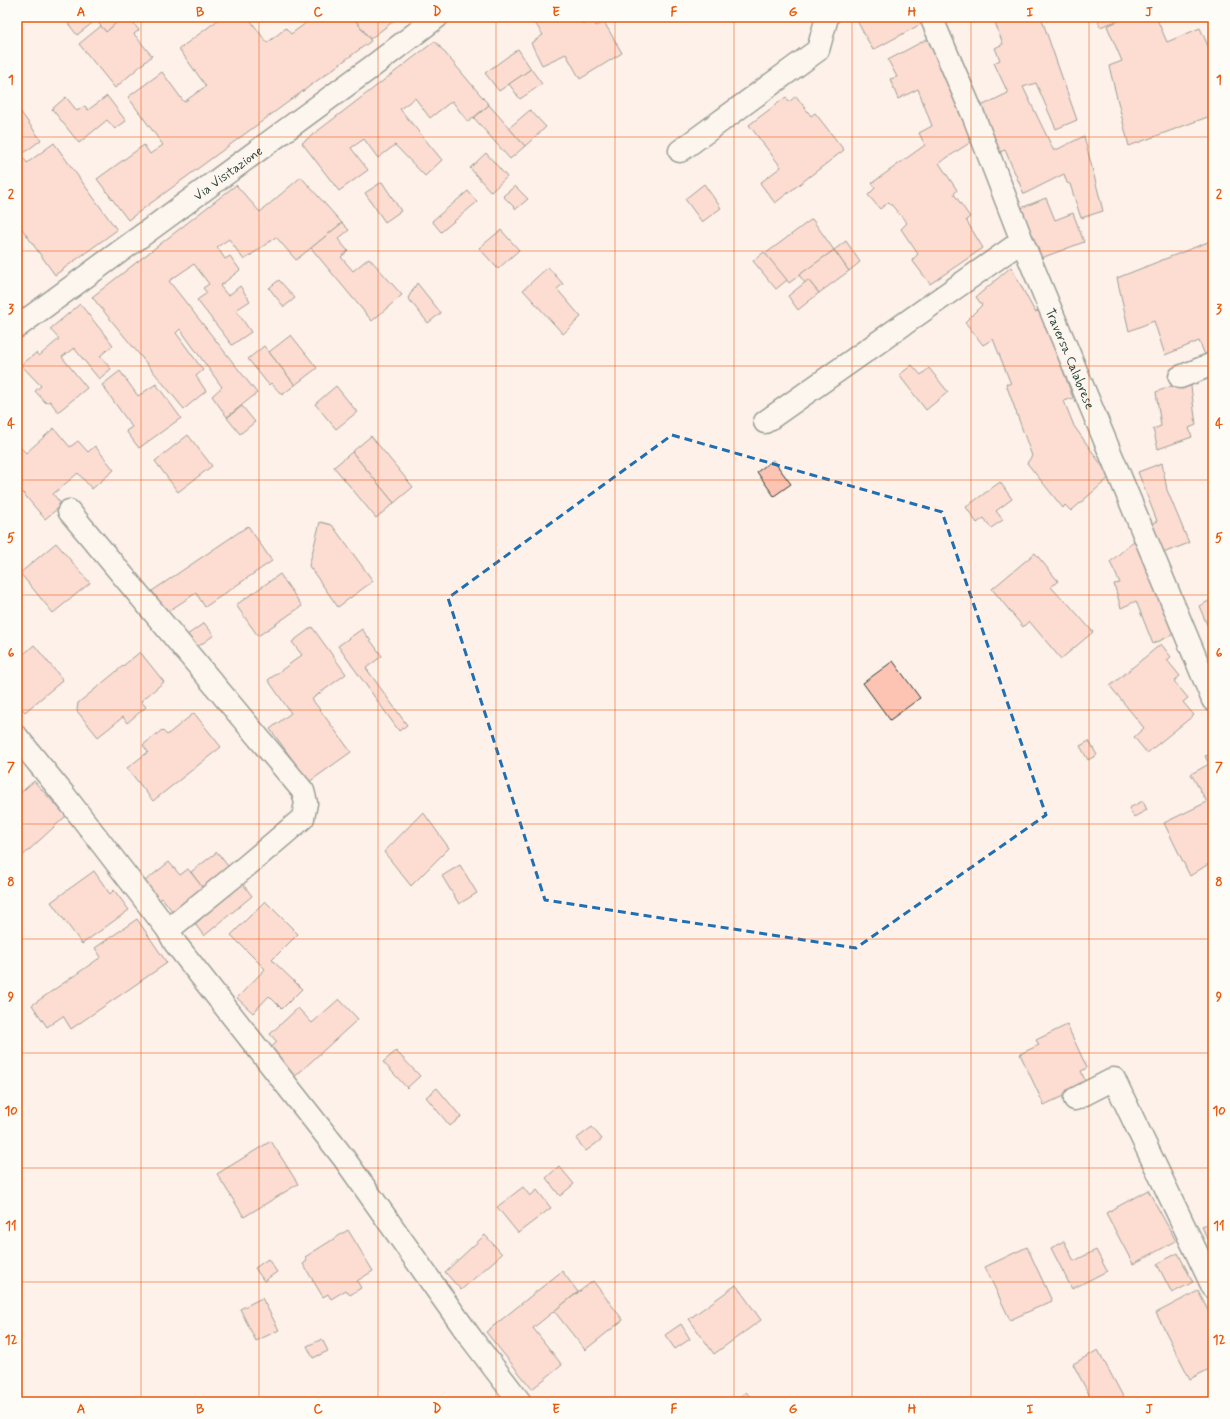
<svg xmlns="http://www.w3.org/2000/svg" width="1230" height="1419" font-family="Mynerve,sans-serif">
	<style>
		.building { fill: #fdc3b3; stroke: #1f3d34 }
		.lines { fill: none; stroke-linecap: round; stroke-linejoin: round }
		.minor-casing { stroke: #1f3d34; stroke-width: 25 }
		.minor { stroke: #fdfcf7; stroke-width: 22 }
		.marked { fill: none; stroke: #1f6fb2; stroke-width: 3; stroke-dasharray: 8 5; stroke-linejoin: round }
		.grid { fill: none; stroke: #e8590c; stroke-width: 1; stroke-opacity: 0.55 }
		.labels { text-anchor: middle; stroke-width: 4; stroke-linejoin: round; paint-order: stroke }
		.street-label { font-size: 13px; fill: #1f3d34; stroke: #fdfcf7 }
		.neatline { fill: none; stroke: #e8590c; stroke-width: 1.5 }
		.grid-label { font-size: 13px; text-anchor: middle; font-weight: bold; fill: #e8590c }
	</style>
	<rect width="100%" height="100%" fill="#fdf1e9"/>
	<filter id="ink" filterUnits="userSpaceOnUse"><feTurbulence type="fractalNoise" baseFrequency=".025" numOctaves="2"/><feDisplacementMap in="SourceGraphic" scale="8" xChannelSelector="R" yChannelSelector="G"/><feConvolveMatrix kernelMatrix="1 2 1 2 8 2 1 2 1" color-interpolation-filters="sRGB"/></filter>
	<g filter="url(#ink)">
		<g class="building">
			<polygon points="73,17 123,17 106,32 96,20 77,35 67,22"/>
			<polygon points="123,17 128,17 139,30 134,34 152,56 115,88 79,44 101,26 106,32"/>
			<polygon points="222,17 232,17 234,19 237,17 248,17 267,43 286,28 291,34 306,23 302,17 353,17 371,41 128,220 97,179 144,145 150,154 163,145 128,97 162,72 184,102 206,86 179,49"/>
			<polygon points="353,17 399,17 370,39"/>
			<polygon points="531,17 580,17 584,25 592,18 596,26 604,22 622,53 580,79 566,54 542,65 531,43 543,35"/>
			<polygon points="855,17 917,17 921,24 873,50"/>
			<polygon points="993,17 1041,17 1077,120 1056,129 1036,83 1023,87 1054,151 1084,136 1103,211 1081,218 1070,184 1067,183 1064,174 1024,194 1005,150 997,153 977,108 1008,93 994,63 1000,60 995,48 1003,44"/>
			<polygon points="1097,17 1127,17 1100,27"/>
			<polygon points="1127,17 1156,17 1167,42 1200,28 1213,57 1213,115 1129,146 1109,66 1122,61 1107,26"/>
			<polygon points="929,38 974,140 939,163 957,190 954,194 970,217 966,220 983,248 930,284 912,260 918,254 901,229 907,223 889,202 880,209 868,195 875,188 872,183 925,145 919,133 932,126 918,89 898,99 890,79 897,77 888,60"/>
			<polygon points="435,41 489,105 468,122 452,101 430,118 415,98 400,109 442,160 425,176 395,145 378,158 364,139 351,148 368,170 339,191 302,143"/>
			<polygon points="518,49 531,69 499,91 485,73"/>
			<polygon points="531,69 542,84 520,99 509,84"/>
			<polygon points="107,96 126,121 115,129 107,120 79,143 52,109 66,97 77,111 85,106 88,110"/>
			<polygon points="796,96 811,116 815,113 844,150 775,203 760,183 781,167 749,125 786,97 789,102"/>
			<polygon points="489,105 525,146 510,159 474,118"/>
			<polygon points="530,110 546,127 525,146 509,128"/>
			<polygon points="20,111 41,140 17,158 17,114"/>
			<polygon points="54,143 117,230 55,275 17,222 17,160 22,156 27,163"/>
			<polygon points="486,153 507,177 491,192 470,168"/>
			<polygon points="301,177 342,223 296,260 276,237 244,260 229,239 217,247 225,259 230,256 240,270 220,286 228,296 240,286 250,301 236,310 251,332 232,345 197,300 207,293 203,288 209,284 194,264 169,281 257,393 227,417 212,396 222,387 180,329 176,333 203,370 196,376 206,391 184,409 92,297 236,185 260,212"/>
			<polygon points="382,182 401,211 385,222 365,193"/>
			<polygon points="704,184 721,208 702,222 685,199"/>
			<polygon points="515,186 528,199 516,209 503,196"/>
			<polygon points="468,191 477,202 441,232 432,221"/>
			<polygon points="1046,198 1055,220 1073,213 1084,242 1036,260 1016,210"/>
			<polygon points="812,219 834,250 789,283 765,254"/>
			<polygon points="342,223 349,230 338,239 348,251 341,257 353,271 369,258 402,295 372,321 311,248"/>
			<polygon points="501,230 519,250 498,269 479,248"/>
			<polygon points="1213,240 1213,355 1206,357 1199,341 1165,355 1154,321 1129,331 1117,278"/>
			<polygon points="846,241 860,262 849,271 834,250"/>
			<polygon points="834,250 849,271 819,293 808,280 805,283 799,275"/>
			<polygon points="764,252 787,280 776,289 753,261"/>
			<polygon points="548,267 563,284 557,289 581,317 563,334 523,290"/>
			<polygon points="1011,267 1035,312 1042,310 1073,398 1064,401 1074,426 1110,477 1071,511 1065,505 1063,508 1027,463 1032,456 1006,384 1011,384 993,339 983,345 965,322 982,305 976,297"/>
			<polygon points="279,280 295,298 284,307 269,288"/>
			<polygon points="808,280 819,293 798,310 788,296"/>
			<polygon points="417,283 441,313 428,323 408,298"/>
			<polygon points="80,304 113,345 100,356 111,369 99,379 74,348 62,357 87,388 58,412 50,401 46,403 35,391 41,386 21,365 36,353 39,356 59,339 50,329"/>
			<polygon points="291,335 317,368 295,385 269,352"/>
			<polygon points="264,346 295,385 282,395 271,383 269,385 248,359"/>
			<polygon points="912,365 921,375 929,368 948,392 926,410 899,375"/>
			<polygon points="120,371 138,396 156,384 181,418 139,448 126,431 132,427 102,385"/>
			<polygon points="1190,379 1196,425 1189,428 1192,437 1158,449 1153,429 1161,426 1156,392"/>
			<polygon points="336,386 357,412 336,429 315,404"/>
			<polygon points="242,406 255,422 240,434 227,418"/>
			<polygon points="54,428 70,447 78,441 88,452 95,446 114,470 92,489 78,473 53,494 62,505 45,519 17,486 17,444 26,453"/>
			<polygon points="188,435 212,466 178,492 155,461"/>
			<polygon points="371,436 413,487 394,503 352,452"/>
			<polygon points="352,452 394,503 376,518 334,467"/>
			<polygon points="773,460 791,484 774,496 757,472"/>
			<polygon points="1162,463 1167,490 1189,543 1163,553 1151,524 1157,521 1138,472"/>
			<polygon points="1000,482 1012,499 996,511 1003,520 991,528 984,518 977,523 966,507"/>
			<polygon points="320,522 332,525 373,581 338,607 309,566"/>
			<polygon points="248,526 272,561 205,607 196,593 167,612 152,591"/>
			<polygon points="1136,539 1176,633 1153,644 1136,601 1121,608 1114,584 1120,583 1110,562"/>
			<polygon points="56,543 90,583 53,613 20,573"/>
			<polygon points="1035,553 1058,581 1051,587 1063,600 1064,599 1093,632 1061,659 1029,621 1023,627 992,589"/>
			<polygon points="280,574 302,606 258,636 236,605"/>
			<polygon points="1211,600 1213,605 1213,625 1208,627 1199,606"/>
			<polygon points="204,623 214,635 192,651 183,638"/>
			<polygon points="312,627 346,674 312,699 351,752 309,782 270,729 291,713 268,680 302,655 292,642"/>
			<polygon points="362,629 382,656 366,668 407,725 399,731 338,646"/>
			<polygon points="1161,644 1171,657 1167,660 1180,676 1174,681 1188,698 1183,702 1194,715 1147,753 1134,737 1144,728 1110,686"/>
			<polygon points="34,645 63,680 25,712 17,703 17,660"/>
			<polygon points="140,652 164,682 141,701 146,707 127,723 123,717 98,737 77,711 78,703"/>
			<polygon points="893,661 920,698 890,720 863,683"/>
			<polygon points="194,713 221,747 153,801 127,768 148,752 143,745 162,730 167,735"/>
			<polygon points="1089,741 1097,755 1088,760 1080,746"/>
			<polygon points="1213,754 1213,861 1190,876 1164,823 1207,802 1191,774 1209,764 1205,756"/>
			<polygon points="34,781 66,816 17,861 17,796"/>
			<polygon points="1143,801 1147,810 1134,817 1129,808"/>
			<polygon points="423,812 449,848 411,886 384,852"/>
			<polygon points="217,852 231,870 205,891 191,872"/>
			<polygon points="169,862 180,875 188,869 207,893 177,917 162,898 155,904 140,885"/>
			<polygon points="460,865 477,893 459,904 442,876"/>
			<polygon points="94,871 110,894 114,890 129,910 82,944 51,902"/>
			<polygon points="239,879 252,896 204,936 195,924 201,919 197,914"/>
			<polygon points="265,901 298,934 272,960 302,989 282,1009 269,996 253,1013 237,998 265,969 231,935"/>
			<polygon points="137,919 167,963 71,1029 63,1016 47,1027 32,1005 101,957 95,948"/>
			<polygon points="339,999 358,1019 290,1081 264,1054 277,1042 270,1034 298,1008 312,1023"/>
			<polygon points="1067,1025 1087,1068 1081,1071 1087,1085 1044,1105 1020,1054 1039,1045 1036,1040"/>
			<polygon points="396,1051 420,1076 407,1088 383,1062"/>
			<polygon points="437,1088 461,1117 450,1126 426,1097"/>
			<polygon points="592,1127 602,1139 586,1151 576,1139"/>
			<polygon points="271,1141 298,1184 244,1217 217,1174"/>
			<polygon points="559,1166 574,1184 560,1196 546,1178"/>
			<polygon points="523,1187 530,1196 537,1190 551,1208 518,1233 497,1207"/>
			<polygon points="1148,1190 1176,1241 1133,1264 1106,1213"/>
			<polygon points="1212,1222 1213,1237 1207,1239 1202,1226"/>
			<polygon points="348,1230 373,1271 357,1281 361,1288 350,1295 346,1290 331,1299 328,1294 323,1297 303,1264 307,1261 305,1257"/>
			<polygon points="485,1235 502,1254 461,1290 445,1272"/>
			<polygon points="1064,1241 1074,1261 1096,1250 1107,1271 1072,1289 1051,1248"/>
			<polygon points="1027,1247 1052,1301 1010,1320 985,1267"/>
			<polygon points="1178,1253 1193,1282 1172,1293 1157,1264"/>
			<polygon points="268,1259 277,1272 264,1281 255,1268"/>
			<polygon points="562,1271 578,1292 533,1328 562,1365 532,1389 486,1332"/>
			<polygon points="593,1281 623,1320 585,1350 554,1311"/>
			<polygon points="736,1285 761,1320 714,1354 689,1319"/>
			<polygon points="1198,1291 1213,1320 1213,1367 1190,1379 1156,1313"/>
			<polygon points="262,1298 279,1330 256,1341 240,1309"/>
			<polygon points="681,1324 690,1339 675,1349 665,1335"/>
			<polygon points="322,1339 328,1351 313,1358 307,1346"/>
			<polygon points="1098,1350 1126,1402 1093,1402 1073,1364"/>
			<polygon points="746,1392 754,1402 733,1402"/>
		</g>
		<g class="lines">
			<g class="minor-casing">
				<g id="minor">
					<path id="s1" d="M931,17L974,117L1022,241L1213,700"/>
					<polyline points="680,151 818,50 827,17"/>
					<path id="s2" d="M17,327L373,66L437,17"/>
					<polyline points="1180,377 1213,364"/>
					<polyline points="765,422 1022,241"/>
					<polyline points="69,511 303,791 306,803 303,818 237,874 168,930"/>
					<polyline points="17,737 65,796 168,930 175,943 343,1157 471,1338 520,1402"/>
					<polyline points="1075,1099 1114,1079 1213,1287"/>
				</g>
			</g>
			<use href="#minor" class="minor"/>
		</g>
	</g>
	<path d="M0 0H1230V1419H0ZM672,435L942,512L1046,815L856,948L545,900L448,598Z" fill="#fdf1e9" fill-opacity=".55" fill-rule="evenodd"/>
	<path class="marked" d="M672,435L942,512L1046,815L856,948L545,900L448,598Z"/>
	<path class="grid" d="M141,17V1402M259,17V1402M378,17V1402M496,17V1402M615,17V1402M734,17V1402M852,17V1402M971,17V1402M1089,17V1402M17,137H1213M17,251H1213M17,366H1213M17,480H1213M17,595H1213M17,710H1213M17,824H1213M17,939H1213M17,1053H1213M17,1168H1213M17,1282H1213"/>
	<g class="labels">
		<g class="street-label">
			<text dy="5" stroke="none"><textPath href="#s2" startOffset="261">Via Visitazione</textPath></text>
			<text dy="5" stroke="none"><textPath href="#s1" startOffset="369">Traversa Calabrese</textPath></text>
		</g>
	</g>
	<rect width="1230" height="1419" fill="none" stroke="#fdfcf7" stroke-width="44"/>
	<rect x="22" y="22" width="1186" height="1375" class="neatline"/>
	<g class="grid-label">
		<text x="81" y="16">A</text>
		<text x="200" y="16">B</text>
		<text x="318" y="16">C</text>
		<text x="437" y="16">D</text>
		<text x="556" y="16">E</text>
		<text x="674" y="16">F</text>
		<text x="793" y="16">G</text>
		<text x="912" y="16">H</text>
		<text x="1030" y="16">I</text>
		<text x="1149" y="16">J</text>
		<text x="11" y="84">1</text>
		<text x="1219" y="84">1</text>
		<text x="11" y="198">2</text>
		<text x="1219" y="198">2</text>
		<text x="11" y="313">3</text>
		<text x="1219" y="313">3</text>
		<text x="11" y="428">4</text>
		<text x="1219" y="428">4</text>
		<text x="11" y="542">5</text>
		<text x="1219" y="542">5</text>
		<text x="11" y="657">6</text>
		<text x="1219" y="657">6</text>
		<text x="11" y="771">7</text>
		<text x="1219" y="771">7</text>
		<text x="11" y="886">8</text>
		<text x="1219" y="886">8</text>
		<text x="11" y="1001">9</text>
		<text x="1219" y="1001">9</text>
		<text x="11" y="1115">10</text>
		<text x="1219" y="1115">10</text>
		<text x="11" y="1230">11</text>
		<text x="1219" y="1230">11</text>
		<text x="11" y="1344">12</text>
		<text x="1219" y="1344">12</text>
		<text x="81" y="1413">A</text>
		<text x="200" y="1413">B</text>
		<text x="318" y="1413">C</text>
		<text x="437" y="1413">D</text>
		<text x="556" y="1413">E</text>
		<text x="674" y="1413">F</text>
		<text x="793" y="1413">G</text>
		<text x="912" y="1413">H</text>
		<text x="1030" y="1413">I</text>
		<text x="1149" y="1413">J</text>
	</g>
</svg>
